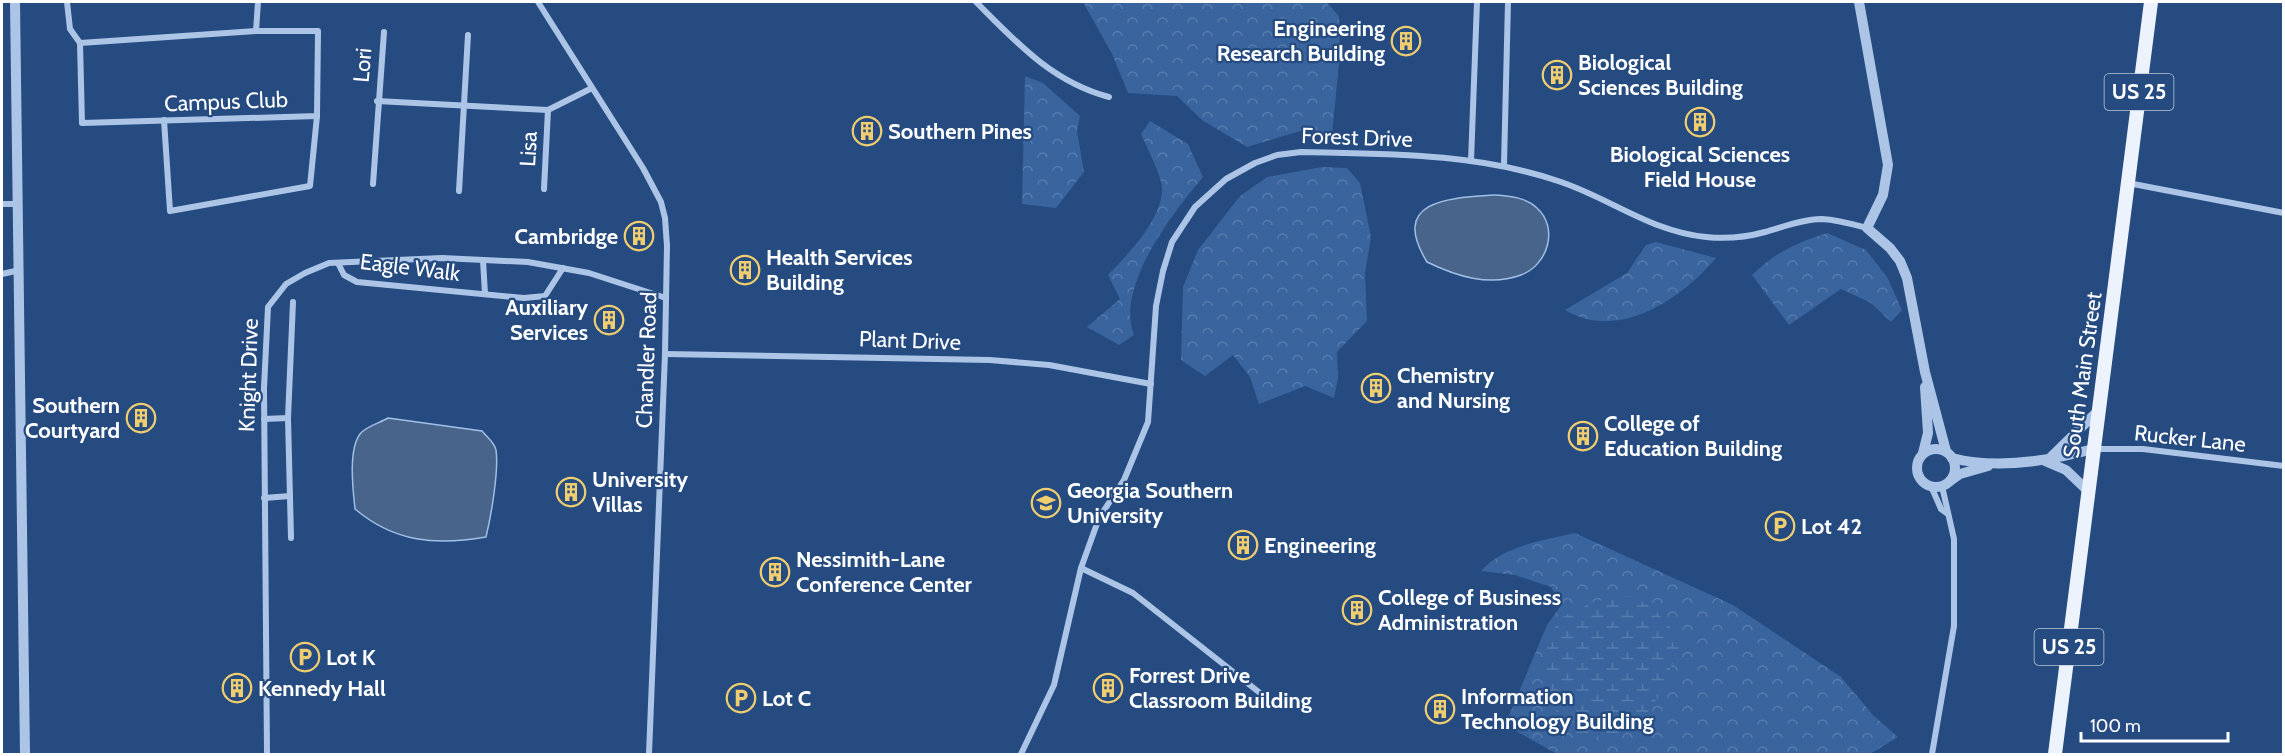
<svg xmlns="http://www.w3.org/2000/svg" width="2285" height="756" font-family="Cabin,sans-serif">
	<style>
		.forest { fill: url(#forest-crowns) }
		.wetland { fill: url(#wetland-marsh) }
		.water { fill: #49648b; stroke: #a0bfe7; stroke-width: 1.5 }
		.lines { fill: none; stroke-linecap: round; stroke-linejoin: round }
		.minor { stroke: #acc5e6; stroke-width: 6 }
		.tertiary { stroke: #acc5e6; stroke-width: 10 }
		.primary { stroke: #edf3fd; stroke-width: 14 }
		.labels { text-anchor: middle; stroke-width: 4.5; stroke-linejoin: round; paint-order: stroke }
		.shield { fill: #254b80; stroke: #bec9d9; stroke-width: 1.5 }
		.shield-label { font-size: 21px; font-weight: bold; fill: #fff }
		.poi-label { font-size: 22px; font-weight: bold; fill: #fff; stroke: #254b80; text-anchor: start }
		.street-label { font-size: 22px; fill: #fff; stroke: #254b80 }
	</style>
	<defs>
		<pattern id="forest-crowns" width="20" height="18" patternUnits="userSpaceOnUse" patternTransform="scale(1.5)"><rect width="20" height="18" fill="#39649e"/><path d="M2 6a3 3 0 1 1 6 0M12 15a3 3 0 1 1 6 0" fill="none" stroke="#577bad"/></pattern>
		<pattern id="wetland-marsh" width="20" height="14" patternUnits="userSpaceOnUse" patternTransform="scale(1.5)"><rect width="20" height="14" fill="#39649e"/><path d="M1 5h8M5 5V1M11 12h8M15 12V8" fill="none" stroke="#577bad"/></pattern>
	</defs>
	<rect width="100%" height="100%" fill="#254b80"/>
	<g class="forest">
		<polygon points="1083,2 1326,2 1339,16 1340,53 1332,135 1300,131 1247,147 1202,120 1177,96 1128,93 1112,54"/>
		<polygon points="1025,76 1043,83 1080,116 1077,131 1084,172 1056,208 1022,204"/>
		<path d="M1150,121L1188,144L1203,177C1173,213 1115,286 1134,335L1119,345L1087,327L1120,299L1108,275C1128,254 1161,221 1162,190C1163,178 1146,146 1141,134Z"/>
		<polygon points="1322,167 1347,168 1360,183 1371,237 1365,273 1367,321 1337,352 1338,378 1334,398 1305,386 1259,404 1250,377 1233,355 1205,376 1181,360 1183,287 1198,250 1240,196 1267,177"/>
		<path d="M1827,233L1866,250L1887,277L1902,310L1891,322L1871,303L1841,289L1789,325L1752,275C1774,253 1798,242 1827,233Z"/>
		<path d="M1656,242L1716,258C1682,299 1618,342 1565,310L1627,273L1646,245Z"/>
		<path d="M1575,533L1733,605L1841,677L1873,715L1898,737L1870,754H1557L1505,725L1547,625L1562,604L1551,587L1515,575L1481,571C1502,546 1544,540 1575,533Z"/>
	</g>
	<polygon class="wetland" points="1631,596 1652,607 1682,640 1661,693 1647,713 1613,745 1568,731 1546,695 1547,641 1560,618 1593,602"/>
	<g class="water">
		<path d="M1494,195C1508,196 1526,197 1537,208C1559,228 1548,265 1521,275C1489,287 1456,276 1427,262C1389,200 1449,198 1494,195Z"/>
		<path d="M388,418L482,431C487,437 495,443 496,450C499,471 491,516 486,537C436,546 394,542 355,509C353,490 348,450 360,434C366,426 380,423 388,418Z"/>
	</g>
	<g class="lines">
		<g class="minor">
			<polyline points="67,2 70,29 80,43 82,123 317,116 318,31 256,31 258,2"/>
			<polyline points="538,2 643,168 661,202 665,218 667,246 665,354 649,754"/>
			<path d="M976,2C1016,42 1052,82 1109,97"/>
			<polyline points="80,43 256,31"/>
			<polyline points="377,101 548,110 592,88"/>
			<polyline points="164,120 170,211 310,186 317,116"/>
			<polyline points="1471,161 1477,2"/>
			<polyline points="1504,164 1508,2"/>
			<polyline points="2128,183 2284,213"/>
			<polyline points="373,184 384,32"/>
			<polyline points="544,189 548,110"/>
			<polyline points="459,191 468,35"/>
			<polyline points="2,204 18,204"/>
			<polyline points="483,260 485,294"/>
			<polyline points="338,263 344,275 357,282 524,298 545,296 563,268"/>
			<polyline points="2,274 20,270"/>
			<polyline points="665,354 990,360 1049,365 1151,384"/>
			<polyline points="264,419 288,418"/>
			<polyline points="2094,449 2143,449 2284,466"/>
			<polyline points="1931,486 1941,509 1948,514"/>
			<polyline points="264,498 290,496"/>
			<polyline points="291,538 288,418 293,302"/>
			<polyline points="1081,568 1133,593 1260,693"/>
			<polyline points="267,754 264,388 268,307 286,284 305,273 329,263 442,258 528,262 589,273 666,298"/>
			<path d="M1021,754L1054,685L1081,568L1099,518L1124,480L1148,422L1156,306L1163,271L1172,242L1195,207L1226,179L1255,163L1277,155L1301,152C1387,154 1476,153 1558,181C1608,197 1651,232 1706,237C1725,239 1747,237 1765,232C1783,227 1803,219 1822,219C1838,220 1852,224 1867,228"/>
			<polyline points="1932,754 1954,626 1954,539 1942,486"/>
		</g>
		<g class="tertiary">
			<polyline points="15,2 25,754"/>
			<polyline points="1859,2 1888,165 1883,195 1867,228 1890,248 1900,261 1907,278 1925,372 1946,451"/>
			<circle cx="1936" cy="468" r="19"/>
			<polyline points="1923,453 1928,433 1925,387"/>
			<path d="M1952,458C1997,470 2049,461 2093,449"/>
			<polyline points="2050,458 2098,411"/>
			<polyline points="2045,461 2066,470 2088,491"/>
			<polyline points="1950,481 1960,474 1988,466"/>
		</g>
		<polyline class="primary" points="2055,754 2151,2"/>
	</g>
	<defs>
		<g id="building-ring" transform="scale(1.5)"><circle r="9.5" fill="#254b80" stroke="#f0ce70" stroke-width="1.5"/><path d="M-4-6H4V6H1V3H-1V6H-4ZM-2.5-4.3h1.7v1.8h-1.7ZM.8-4.3h1.7v1.8H.8ZM-2.5-1h1.7V.8h-1.7ZM.8-1h1.7V.8H.8Z" fill="#f0ce70"/></g>
		<g id="university-ring" transform="scale(1.5)"><circle r="9.5" fill="#254b80" stroke="#f0ce70" stroke-width="1.5"/><path d="M0-5L7-2L0 1L-7-2ZM-4 1L0 2.5L4 1V4Q0 6-4 4Z" fill="#f0ce70"/></g>
		<g id="parking-ring" transform="scale(1.5)"><circle r="9.5" fill="#254b80" stroke="#f0ce70" stroke-width="1.5"/><path d="M-3.5-5.5H1a3.5 3.5 0 0 1 0 7H-1V5.5H-3.5ZM-1-3.4V-.6H.8a1.4 1.4 0 0 0 0-2.8Z" fill="#f0ce70"/></g>
	</defs>
	<g fill-rule="evenodd">
		<use href="#building-ring" x="1406" y="41"/>
		<use href="#building-ring" x="1557" y="75"/>
		<use href="#building-ring" x="1700" y="122"/>
		<use href="#building-ring" x="867" y="131"/>
		<use href="#building-ring" x="639" y="236"/>
		<use href="#building-ring" x="745" y="270"/>
		<use href="#building-ring" x="609" y="320"/>
		<use href="#building-ring" x="1376" y="388"/>
		<use href="#building-ring" x="141" y="418"/>
		<use href="#building-ring" x="1583" y="436"/>
		<use href="#building-ring" x="571" y="492"/>
		<use href="#university-ring" x="1046" y="503"/>
		<use href="#parking-ring" x="1780" y="526"/>
		<use href="#building-ring" x="1243" y="545"/>
		<use href="#building-ring" x="775" y="572"/>
		<use href="#building-ring" x="1357" y="610"/>
		<use href="#parking-ring" x="305" y="657"/>
		<use href="#building-ring" x="237" y="688"/>
		<use href="#building-ring" x="1108" y="688"/>
		<use href="#parking-ring" x="741" y="698"/>
		<use href="#building-ring" x="1440" y="709"/>
	</g>
	<g class="labels">
		<g class="shield">
			<rect x="2104.5" y="74" width="69" height="36" rx="4.5"/>
			<rect x="2034.5" y="629" width="69" height="36" rx="4.5"/>
		</g>
		<g class="shield-label">
			<text x="2139" y="99">US 25</text>
			<text x="2069" y="654">US 25</text>
		</g>
		<g class="poi-label">
			<text x="1385" y="36" text-anchor="end">Engineering<tspan x="1385" dy="25">Research Building</tspan></text>
			<text x="1578" y="70">Biological<tspan x="1578" dy="25">Sciences Building</tspan></text>
			<text x="888" y="139">Southern Pines</text>
			<text x="1700" y="162" text-anchor="middle">Biological Sciences<tspan x="1700" dy="25">Field House</tspan></text>
			<text x="618" y="244" text-anchor="end">Cambridge</text>
			<text x="766" y="265">Health Services<tspan x="766" dy="25">Building</tspan></text>
			<text x="588" y="315" text-anchor="end">Auxiliary<tspan x="588" dy="25">Services</tspan></text>
			<text x="1397" y="383">Chemistry<tspan x="1397" dy="25">and Nursing</tspan></text>
			<text x="120" y="413" text-anchor="end">Southern<tspan x="120" dy="25">Courtyard</tspan></text>
			<text x="1604" y="431">College of<tspan x="1604" dy="25">Education Building</tspan></text>
			<text x="592" y="487">University<tspan x="592" dy="25">Villas</tspan></text>
			<text x="1067" y="498">Georgia Southern<tspan x="1067" dy="25">University</tspan></text>
			<text x="1801" y="534">Lot 42</text>
			<text x="1264" y="553">Engineering</text>
			<text x="796" y="567">Nessimith-Lane<tspan x="796" dy="25">Conference Center</tspan></text>
			<text x="1378" y="605">College of Business<tspan x="1378" dy="25">Administration</tspan></text>
			<text x="326" y="665">Lot K</text>
			<text x="1129" y="683">Forrest Drive<tspan x="1129" dy="25">Classroom Building</tspan></text>
			<text x="258" y="696">Kennedy Hall</text>
			<text x="1461" y="704">Information<tspan x="1461" dy="25">Technology Building</tspan></text>
			<text x="762" y="706">Lot C</text>
		</g>
		<g class="street-label">
			<text transform="translate(362 65) rotate(-85)" y="8">Lori</text>
			<text transform="translate(226 101) rotate(-2)" y="8">Campus Club</text>
			<text transform="translate(1357 137) rotate(2)" y="8">Forest Drive</text>
			<text transform="translate(528 149) rotate(-87)" y="8">Lisa</text>
			<text transform="translate(410 267) rotate(7)" y="8">Eagle Walk</text>
			<text transform="translate(910 340) rotate(2)" y="8">Plant Drive</text>
			<text transform="translate(646 360) rotate(-88)" y="8">Chandler Road</text>
			<text transform="translate(248 375) rotate(-88)" y="8">Knight Drive</text>
			<text transform="translate(2082 375) rotate(-82)" y="8">South Main Street</text>
			<text transform="translate(2190 438) rotate(6)" y="8">Rucker Lane</text>
		</g>
	</g>
	<rect width="2285" height="756" fill="none" stroke="#ffffff" stroke-width="6"/>
	<path d="M2081 732v9h147v-9" fill="none" stroke="#ffffff" stroke-width="3"/>
	<text x="2090" y="732" font-size="18" fill="#ffffff" stroke="#254b80" stroke-width="4.5" paint-order="stroke">100 m</text>
</svg>
